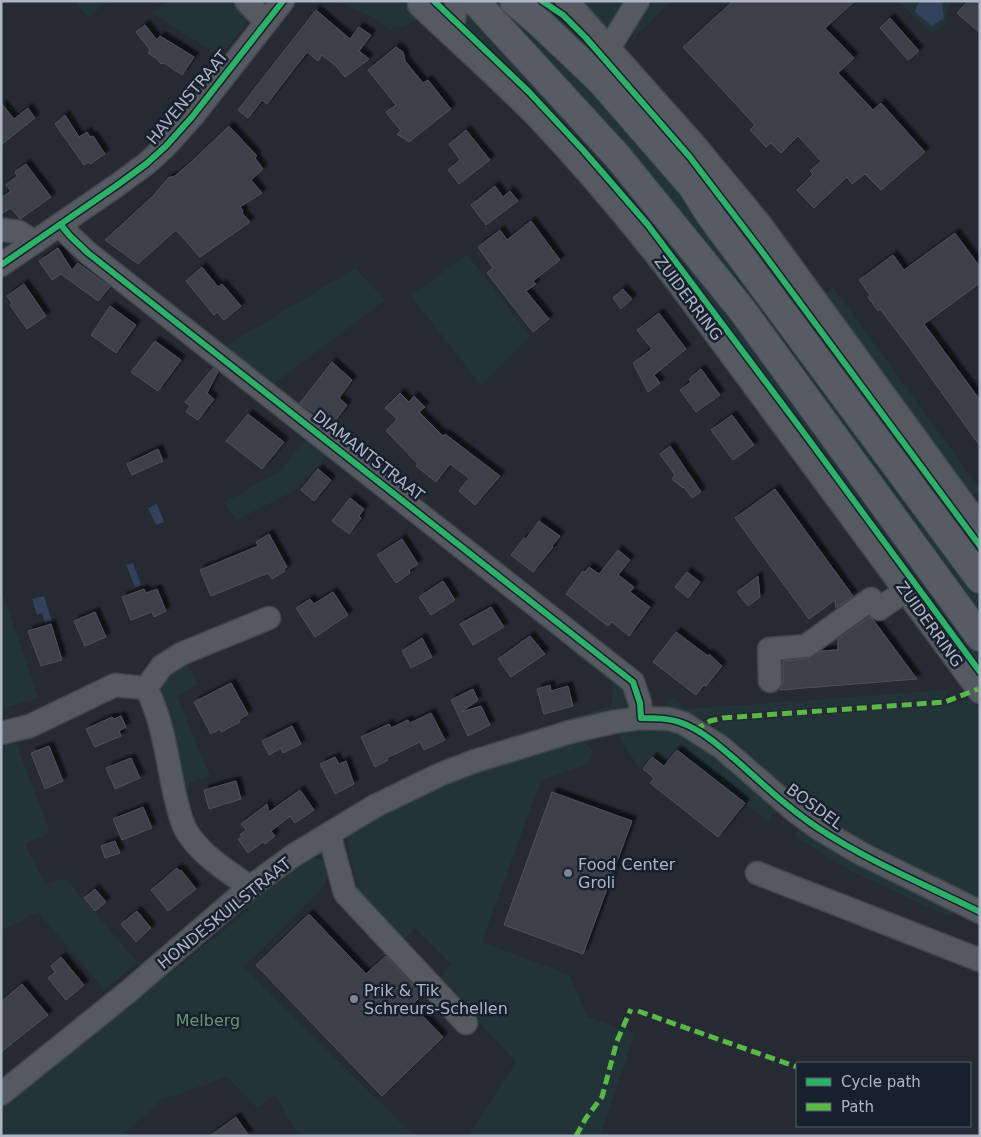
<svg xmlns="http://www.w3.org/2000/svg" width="981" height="1137" font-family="'DejaVu Sans',sans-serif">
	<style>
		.green { fill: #233438 }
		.water { fill: #32415c }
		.building { fill: #3d4149; stroke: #4d525a; filter: url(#shadow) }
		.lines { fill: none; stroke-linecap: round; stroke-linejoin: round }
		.minor-casing { stroke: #44464d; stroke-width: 25 }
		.major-casing { stroke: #43474f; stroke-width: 30 }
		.minor { stroke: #555960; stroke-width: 22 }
		.major { stroke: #575b63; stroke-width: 28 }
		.quiet { stroke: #58b947; stroke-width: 5; stroke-dasharray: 10 5; stroke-linecap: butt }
		.cycleway-casing { stroke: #19202d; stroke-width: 9 }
		.cycleway { stroke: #2db169; stroke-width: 6 }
		.poi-dot { fill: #7e8492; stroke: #19202d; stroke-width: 2 }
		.labels { text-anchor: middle; stroke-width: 5; stroke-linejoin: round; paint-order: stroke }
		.street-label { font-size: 16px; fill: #aeb5c5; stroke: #19202d }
		.poi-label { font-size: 16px; fill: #aeb5c5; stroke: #19202d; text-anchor: start }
		.park-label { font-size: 16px; fill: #659673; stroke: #19202d }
	</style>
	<defs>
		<filter id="shadow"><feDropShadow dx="4.5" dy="-4.5" stdDeviation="1" flood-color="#0009"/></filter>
	</defs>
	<rect width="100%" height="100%" fill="#262a32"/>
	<g class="green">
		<polygon points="74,1 108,1 88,17"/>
		<polygon points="168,1 236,1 243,9 247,23 220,56 152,13"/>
		<polygon points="338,1 421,1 418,19 411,23 390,29 374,18"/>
		<polygon points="484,1 508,1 580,66 703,220 980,597 980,620"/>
		<polygon points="524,1 540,1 559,13 570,24 643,107 744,230 980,551 980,564 926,492"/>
		<polygon points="582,1 628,1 615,24 605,25 594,15"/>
		<polygon points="642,1 672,1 635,36 628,28"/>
		<polygon points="898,1 921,1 917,5 942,4 936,1 955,1 947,10 944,25 932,33"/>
		<polygon points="463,8 560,109 697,271 980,654 980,669 758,366 650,223 556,117 461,23"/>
		<polygon points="467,254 530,336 481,385 411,296"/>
		<polygon points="355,268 385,300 272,385 226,346"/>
		<polygon points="833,287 980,489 980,494 970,494 826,298 827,292"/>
		<polygon points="306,439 326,457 294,491 237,520 224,503 281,470"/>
		<polygon points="1,588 38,698 1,709"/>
		<polygon points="574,643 625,682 630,701 628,708 619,715 563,726 562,721 611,706 613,689 611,682 567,648"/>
		<path d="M185,659L198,684L177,696L210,776L189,783L190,789L182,791L159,700C159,676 167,672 185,659Z"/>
		<polygon points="949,690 944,698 713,715 698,722 660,710 673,697 687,709"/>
		<polygon points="971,698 980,711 980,903 890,861 817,815 707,729 722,722 947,705"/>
		<polygon points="660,725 688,734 778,806 768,822 677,747 663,763 652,755 640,769 616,732"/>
		<polygon points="577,738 589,746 593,751 591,759 583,766 541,780 482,942 569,975 588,1017 635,1033 600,1136 468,1136 516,1062 440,979 451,964 415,928 400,944 358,889 349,855 348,838 350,829 453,777"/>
		<polygon points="16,743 50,833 25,844 46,885 65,878 137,962 105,990 38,912 1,931 1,745"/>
		<polygon points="803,826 953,908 952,915 941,913 851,871 796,837 795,833"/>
		<polygon points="309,854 330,865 325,885 243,967 414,1136 302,1136 292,1124 275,1095 257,1108 227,1077 161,1100 122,1136 1,1136 1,1109 249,910 244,903"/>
	</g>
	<g class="water">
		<polygon points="921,1 936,1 942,3 944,18 932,26 915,12 917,5"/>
		<polygon points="157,504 164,522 156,525 148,508"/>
		<polygon points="133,563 141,585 135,587 126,565"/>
		<polygon points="44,596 52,621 45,623 42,613 37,615 32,599"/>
	</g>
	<g class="building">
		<polygon points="733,1 855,1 825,28 854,58 838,73 873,110 881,103 925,152 881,190 865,174 852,184 847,177 814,208 797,190 813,174 810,171 821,161 798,136 781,153 771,143 766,147 750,130 755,125 683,47"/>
		<polygon points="968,1 980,1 980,33 957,13"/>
		<polygon points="316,10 350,39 359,27 371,35 359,51 369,59 345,77 336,66 322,55 318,61 307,52 267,104 262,100 248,118 238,110"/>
		<polygon points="890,18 919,51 908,60 880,28"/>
		<polygon points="145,25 157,40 160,36 194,57 182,75 164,63 161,64 156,58 148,53 150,50 136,32"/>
		<polygon points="396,47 403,52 405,61 423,83 428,80 451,109 409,142 397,134 401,131 386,112 396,105 368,70"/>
		<polygon points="1,103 14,119 28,108 35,118 1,145"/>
		<polygon points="65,115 79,137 87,132 90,137 93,136 105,154 90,164 88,162 84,165 55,124"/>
		<polygon points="229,126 257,156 255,158 263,169 251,180 262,193 240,207 243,211 242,213 250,222 200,257 176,230 138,264 105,240 153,196 168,178 175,176 189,164"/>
		<polygon points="466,130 490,160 459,184 448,170 460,160 449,144"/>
		<polygon points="26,164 51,197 20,219 11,208 1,214 1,198 11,191 6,185 17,176 15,172"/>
		<polygon points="495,186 503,197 510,191 518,201 486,225 471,205"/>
		<polygon points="531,221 560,260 533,281 536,284 526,291 549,319 533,332 487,273 493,268 478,247 500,230 507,240"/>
		<polygon points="955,233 980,267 980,283 924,324 980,400 980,446 909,347 880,309 878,311 868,297 870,295 859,280 893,255 904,270"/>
		<polygon points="58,248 72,270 78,263 110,287 98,301 61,274 52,280 39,261"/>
		<polygon points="202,267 218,287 222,284 241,306 224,320 217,312 214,315 186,281"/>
		<polygon points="24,284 46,316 27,329 10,305 12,303 7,296"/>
		<polygon points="623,289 632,299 621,309 613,298"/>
		<polygon points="110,306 136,325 116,353 91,335"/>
		<polygon points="659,313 686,349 654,375 660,383 648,392 633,363 652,349 637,330"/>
		<polygon points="155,341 181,360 158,391 131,372"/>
		<polygon points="332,362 352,380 339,398 347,405 335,421 324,414 321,418 300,403"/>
		<polygon points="213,368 218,372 207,393 214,399 198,420 186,412 190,406 185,402"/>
		<polygon points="701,369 720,395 696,412 680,390 691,382 689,379"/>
		<polygon points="400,393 409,402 414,396 425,407 419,412 443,436 445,434 500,476 475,505 459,491 469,478 450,464 436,482 416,466 418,464 386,431 397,419 385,408"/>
		<polygon points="248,414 284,442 262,469 226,441"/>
		<polygon points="732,415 754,445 733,460 711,430"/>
		<polygon points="670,446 701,492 692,498 684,487 683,488 672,479 675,475 660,454"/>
		<polygon points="158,449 163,461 132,475 127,464"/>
		<polygon points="318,469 331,480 314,501 301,490"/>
		<polygon points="775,489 853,596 836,608 835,600 809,619 735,518"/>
		<polygon points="350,498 364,509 359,516 361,518 349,534 332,521"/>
		<polygon points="539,521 560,536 552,546 553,547 533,572 511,555 524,538 526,539"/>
		<polygon points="269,534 287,567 284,569 285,571 272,579 268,573 211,596 200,570 258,546 256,542"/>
		<polygon points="402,539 418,564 409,570 410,573 396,583 377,555"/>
		<polygon points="618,550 630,560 618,575 634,587 630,592 650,607 629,636 612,622 608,626 566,594 583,571 585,572 589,567 599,574"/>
		<polygon points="687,572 700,582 688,598 675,587"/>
		<polygon points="758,576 760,597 748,606 737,592"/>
		<polygon points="443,581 455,600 431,615 419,597"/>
		<polygon points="144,589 146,593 157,589 166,611 154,617 152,612 131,620 122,597"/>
		<polygon points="333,592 348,615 315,637 296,608 310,599 314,604"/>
		<polygon points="491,607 504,627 473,645 460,624"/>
		<polygon points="95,612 106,637 85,646 74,621"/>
		<polygon points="869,617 874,621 917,679 780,690 783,681 783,661 807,659 821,651 838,650 838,639"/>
		<polygon points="51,624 62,660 41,666 28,631"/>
		<polygon points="676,632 708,656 709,654 722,666 706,686 704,685 696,695 653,662"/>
		<polygon points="530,636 545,654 511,677 498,659"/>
		<polygon points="422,638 432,657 411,668 402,651"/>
		<polygon points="231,683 248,714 239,720 240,722 221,732 220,729 211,734 194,702"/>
		<polygon points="550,685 551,691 568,686 573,706 544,714 537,689"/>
		<polygon points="473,689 478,700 461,712 481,706 490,725 468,736 451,700"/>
		<polygon points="431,713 445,740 424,750 420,742 387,758 388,760 375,767 361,737 389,724 391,728 408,720 410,723"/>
		<polygon points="121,716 126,727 119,731 121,736 95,747 86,729 112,717 114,719"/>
		<polygon points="292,726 301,744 283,753 281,748 269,755 262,741"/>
		<polygon points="49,746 63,781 45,789 31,753"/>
		<polygon points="677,750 745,803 718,837 650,783 654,778 643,769 652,757 664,766"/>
		<polygon points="335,757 339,764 346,761 354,784 335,794 320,764"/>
		<polygon points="131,758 140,778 115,789 106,768"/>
		<polygon points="236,781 241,799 209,809 204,790"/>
		<polygon points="300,790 314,810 295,823 290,816 271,831 275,836 265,844 263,842 248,853 238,839 242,837 240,835 246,830 241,824 267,804 269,812"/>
		<polygon points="552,792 632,821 583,954 504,925"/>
		<polygon points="143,807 152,828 122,840 113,819"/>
		<polygon points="115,841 120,853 105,858 101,846"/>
		<polygon points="177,868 180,871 181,870 196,889 168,911 151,890"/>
		<polygon points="95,889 106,902 95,911 84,898"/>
		<polygon points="137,911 151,928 136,942 121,924"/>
		<polygon points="309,914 366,974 386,956 422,995 412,1005 443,1037 382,1096 256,965"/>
		<polygon points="61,957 84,985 66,1000 48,978 55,972 51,966"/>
		<polygon points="22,984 48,1015 1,1052 1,1002"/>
		<polygon points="236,1117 249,1136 210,1136"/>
	</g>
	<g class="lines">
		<g class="minor-casing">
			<g id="minor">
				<polyline points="246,1 266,22"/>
				<polyline points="567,1 695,145 761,225 980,526"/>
				<path d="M419,5C459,43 501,80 540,120C589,172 634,226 678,283L980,692"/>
				<polyline points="450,34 454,20 457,1"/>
				<polyline points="609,48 638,1"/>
				<polyline points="61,225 70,236 88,253 633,682 640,703 641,718"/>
				<polyline points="4,230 19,232 35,242"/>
				<polyline points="1,265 116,186 146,164 166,146 192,117 283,1"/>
				<polyline points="770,681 769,649 806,646 871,599 879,609 905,591"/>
				<polyline points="146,688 162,666 181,654 269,618"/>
				<path d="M1,733L30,726L115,685L146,688C162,717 167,758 174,791C178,807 181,825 191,838C206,858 230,873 250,887"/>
				<polyline points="329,834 345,893 466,1023"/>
				<polyline points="757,873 980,960"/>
				<polyline points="1,1094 129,991 250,887 294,855 375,806 441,774 475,761 570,732 613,722 641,718 669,719 683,723 721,747 796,812 818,828 860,853 980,912"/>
			</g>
		</g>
		<g class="major-casing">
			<g id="major">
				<polyline points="475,1 618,157 742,310 980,637"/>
				<polyline points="514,1 541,24 600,80 692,186 711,216 980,579"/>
			</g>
		</g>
		<use href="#minor" class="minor"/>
		<use href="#major" class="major"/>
		<g class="quiet">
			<polyline points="695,730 710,721 723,718 945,702 978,689"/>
			<polyline points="638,1011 797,1067"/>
			<polyline points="576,1136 586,1118 602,1097 617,1041 631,1009"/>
		</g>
		<g class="cycleway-casing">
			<g id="cycleway">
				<polyline points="434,1 529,92 583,150 648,225 801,429 980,672"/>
				<polyline points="542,1 563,15 586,38 689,156 763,253 980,546"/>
				<path d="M61,225L70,236L88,253L633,682L640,703L641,718C655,718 669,718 682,723C703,731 722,748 738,762C764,785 789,809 818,828C868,861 926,885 980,912"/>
				<polyline points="1,265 116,186 146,164 166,146 192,117 283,1"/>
			</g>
		</g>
		<use href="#cycleway" class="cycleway"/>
	</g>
	<g class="poi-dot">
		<circle cx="568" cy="873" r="5"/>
		<circle cx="354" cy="999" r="5"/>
	</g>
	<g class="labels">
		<g class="street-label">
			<text transform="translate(187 97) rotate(-50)" y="6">HAVENSTRAAT</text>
			<text transform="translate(689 298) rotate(53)" y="6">ZUIDERRING</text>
			<text transform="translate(369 455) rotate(38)" y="6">DIAMANTSTRAAT</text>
			<text transform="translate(930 624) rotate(54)" y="6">ZUIDERRING</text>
			<text transform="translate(815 806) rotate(36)" y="6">BOSDEL</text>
			<text transform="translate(224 913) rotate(-39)" y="6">HONDESKUILSTRAAT</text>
		</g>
		<g class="poi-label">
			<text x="578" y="870">Food Center<tspan x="578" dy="18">Groli</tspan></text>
			<text x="364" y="996">Prik &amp; Tik<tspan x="364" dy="18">Schreurs-Schellen</tspan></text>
		</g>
		<g class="park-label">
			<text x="208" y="1026">Melberg</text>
		</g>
	</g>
	<rect width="981" height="1137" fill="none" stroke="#aeb5c5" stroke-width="5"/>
	<rect x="796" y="1062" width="175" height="65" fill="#19202d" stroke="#555c6a"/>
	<rect x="806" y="1078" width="25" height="8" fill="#2db169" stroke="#555c6a"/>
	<text x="841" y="1087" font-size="15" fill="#aeb5c5">Cycle path</text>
	<rect x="806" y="1103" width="25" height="8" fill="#58b947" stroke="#555c6a"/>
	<text x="841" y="1112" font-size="15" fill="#aeb5c5">Path</text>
</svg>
